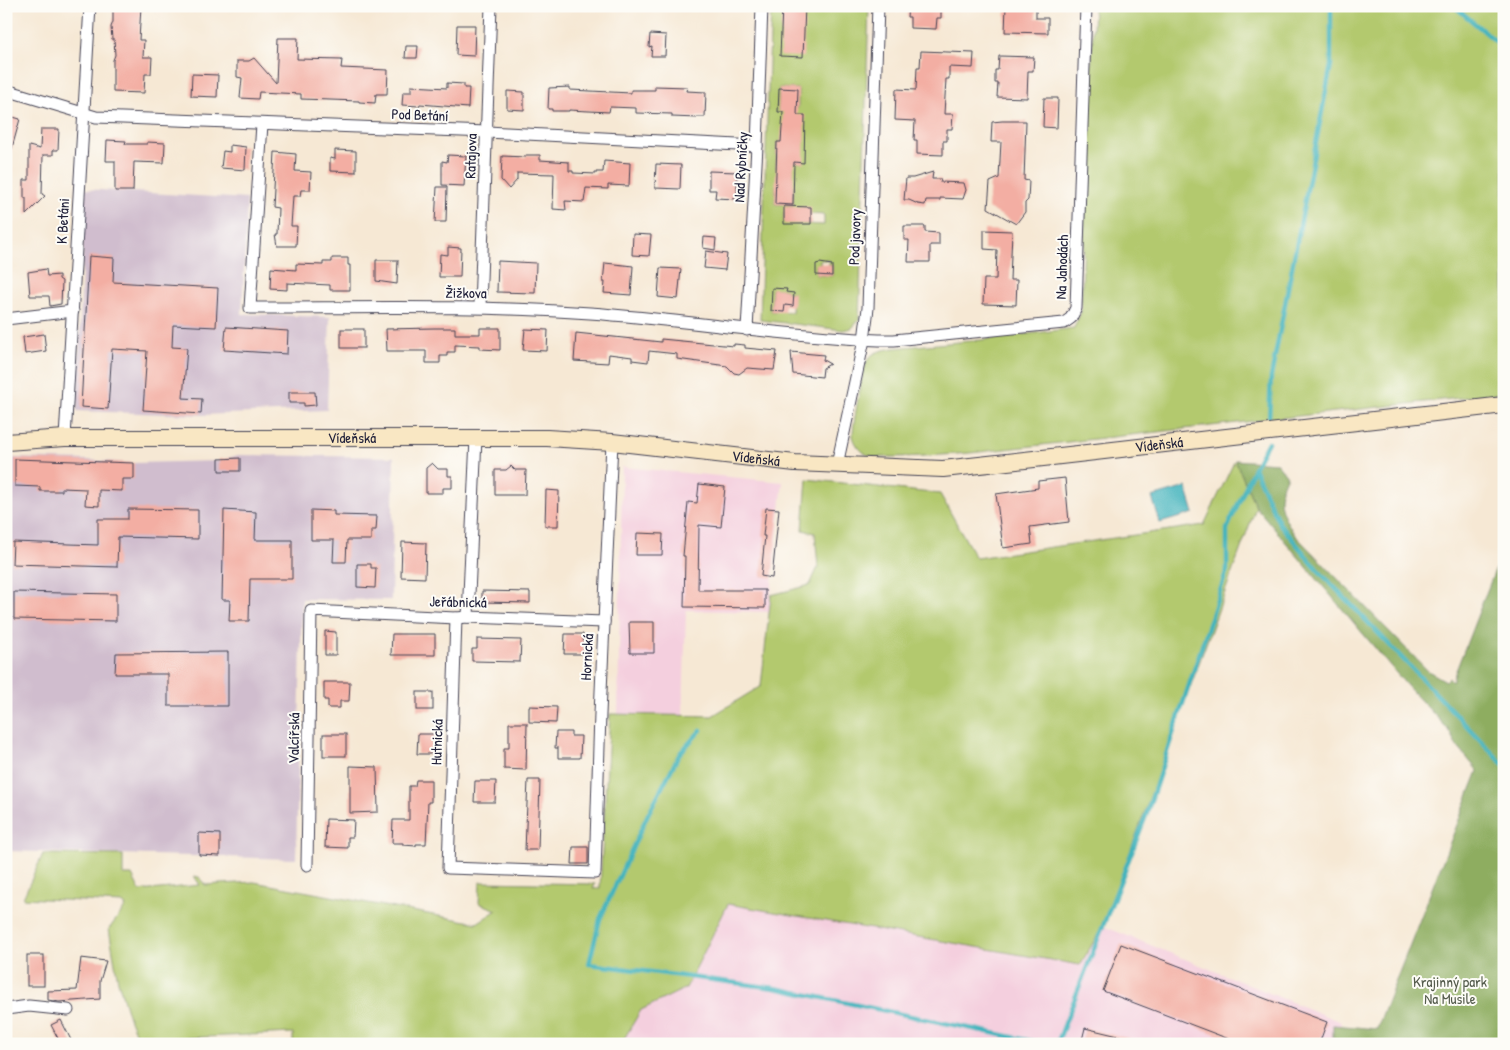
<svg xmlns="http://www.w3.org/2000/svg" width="1510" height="1050" font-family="'Patrick Hand',sans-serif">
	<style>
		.built { fill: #f4cfde }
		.industrial { fill: #d0bdce }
		.green { fill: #b3c96e; stroke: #6a7654; fill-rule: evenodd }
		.forest { fill: #8ead61; stroke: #58684e }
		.water { fill: #44b4bd; stroke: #336b7c }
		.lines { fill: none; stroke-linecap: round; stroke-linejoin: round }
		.stream { stroke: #44b4bd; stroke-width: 4.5 }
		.building { fill: #f3aea3 }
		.street-casing { stroke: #424052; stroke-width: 13 }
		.secondary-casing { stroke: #424052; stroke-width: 18 }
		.street { stroke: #fff; stroke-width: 11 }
		.secondary { stroke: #f9e7c3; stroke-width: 16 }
		.labels { text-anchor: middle; stroke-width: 4; stroke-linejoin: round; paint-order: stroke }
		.street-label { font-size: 15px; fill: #22223b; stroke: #fdfcf7 }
		.park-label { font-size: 15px; fill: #555c4d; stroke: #fdfcf7 }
	</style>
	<rect width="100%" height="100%" fill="#fdfcf7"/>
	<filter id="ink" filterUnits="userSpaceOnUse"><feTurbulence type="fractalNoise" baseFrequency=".02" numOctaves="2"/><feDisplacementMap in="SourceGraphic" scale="10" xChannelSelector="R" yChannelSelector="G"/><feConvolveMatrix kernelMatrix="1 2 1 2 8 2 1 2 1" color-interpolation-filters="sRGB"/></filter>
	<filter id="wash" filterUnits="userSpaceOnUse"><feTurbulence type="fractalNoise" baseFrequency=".0096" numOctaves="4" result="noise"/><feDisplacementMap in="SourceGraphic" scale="20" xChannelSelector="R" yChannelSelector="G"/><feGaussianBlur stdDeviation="1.12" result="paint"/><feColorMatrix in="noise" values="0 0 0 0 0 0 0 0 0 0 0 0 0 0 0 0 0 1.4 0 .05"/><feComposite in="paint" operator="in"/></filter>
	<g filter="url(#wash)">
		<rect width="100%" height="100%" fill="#f6e8d4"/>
		<g class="built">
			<polygon points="622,467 783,482 769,612 686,610 683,715 618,714"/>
			<polygon points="728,904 1080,965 1103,926 1341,1022 1336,1044 621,1044 641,1010 686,988"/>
		</g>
		<g class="industrial">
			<polygon points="85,189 247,199 242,314 330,317 327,410 201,415 77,411"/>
			<polygon points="238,455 394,457 391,600 302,599 296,859 6,851 6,460 11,458 87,460 134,463 218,461"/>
		</g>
		<g class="green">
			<path d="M771,6H782V11H807V6H869L859,320L852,328L843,330L760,320ZM779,88L798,89V108H786L778,112ZM777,142H781L804,162H794L776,168ZM776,185L794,186L793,205L775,204ZM784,212L824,215V225L784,223ZM820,260H829V264L832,265V276L816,275V265L820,264ZM772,289H786V292L793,293L792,312L771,311Z"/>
			<path d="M1094,6H1504V393L970,453C943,455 916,457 889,457C883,457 875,458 870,456C862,453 855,445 853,436C852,429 863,368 867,361C872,351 884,350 894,348L981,340L1074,328L1081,312Z"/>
			<polygon points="1235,460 1256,507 1103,926 1080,965 728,904 686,988 641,1010 621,1044 293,1044 293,1033 161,1039 162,1044 140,1044 129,1018 118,981 109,929 126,906 122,903 23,898 43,854 123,855 123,875 132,875 140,891 200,885 194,876 199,877 205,885 254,882 477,923 497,910 479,903 480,882 595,884 593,889 600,888 610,714 712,716 761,686 771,595 810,585 818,567 815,533 803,530 807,479 940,494 976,558 1204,525"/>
		</g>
		<path class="forest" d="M1235,460L1277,463L1287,476C1274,501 1281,511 1294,534L1428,671L1446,681L1449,678L1452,681L1504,547V1044H1333V1025L1377,1029L1478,771L1457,746L1447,728L1408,687L1256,507Z"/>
		<polygon class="water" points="1186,487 1194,513 1160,523 1152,497"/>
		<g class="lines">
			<g class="stream">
				<polyline points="1454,6 1504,48"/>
				<polyline points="1269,419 1271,377 1331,65 1331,6"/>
				<polyline points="1254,468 1279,523 1317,569 1504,765"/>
				<polyline points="701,730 680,753 648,814 600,919 589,964 775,988 1046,1044"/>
				<polyline points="1057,1044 1145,818 1227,570 1227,529 1254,468 1268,442"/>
			</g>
		</g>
		<g id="blocks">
			<g class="building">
				<polygon points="113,6 141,6 139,40 144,40 143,57 152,57 151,74 145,74 144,93 113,92 113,60 115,55 114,39 112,39 111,27 113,22"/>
				<polygon points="782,6 805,6 803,57 780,56"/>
				<polygon points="908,6 941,6 941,18 937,18 936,29 910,28 910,17 907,17"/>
				<polygon points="1006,6 1036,6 1036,18 1048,18 1048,33 1005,32"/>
				<polygon points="457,25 475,25 474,56 456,55"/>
				<polygon points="650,34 666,35 665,56 651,56 652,46 649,47"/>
				<polygon points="278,38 298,38 297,59 342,60 341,68 388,70 387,94 376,94 375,103 359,102 359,101 301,99 301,94 259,92 258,99 240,98 242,78 237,77 237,61 249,61 254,58 276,83"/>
				<polygon points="406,46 418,46 417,58 405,58"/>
				<polygon points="921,51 974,53 973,68 949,67 949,79 946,79 944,114 953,114 952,129 947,129 947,141 943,141 943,155 917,154 917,140 914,140 915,121 895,120 896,89 916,90 917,67 920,67"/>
				<polygon points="999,56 1034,57 1033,71 1028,71 1027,98 997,97 998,83 995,83 995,70 998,70"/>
				<polygon points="192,74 218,75 217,97 191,96"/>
				<polygon points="447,83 464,84 464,88 469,88 468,108 420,104 419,106 402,105 403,92 411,92 411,86 447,88"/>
				<polygon points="655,86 687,87 686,91 706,92 705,117 697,117 697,118 672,117 672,114 636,113 636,108 610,107 609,112 569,110 569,111 552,111 552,109 548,109 549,88 570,87 570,90 631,93 631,90 655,90"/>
				<polygon points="779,88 798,89 797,115 805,115 804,163 794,162 793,205 775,204 777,142 781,142 783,112 778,112"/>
				<polygon points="507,91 524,92 524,110 507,109"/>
				<polygon points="1044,98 1058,98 1057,128 1043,127"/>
				<polygon points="6,115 20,119 10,155 6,155"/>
				<polygon points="1002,121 1026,121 1024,180 1029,181 1028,200 1025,203 1025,212 1016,224 988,208 990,182 999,178 1001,142 991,142 992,122"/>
				<polygon points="41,129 59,129 58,150 53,150 53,155 43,155 42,194 45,196 26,215 26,198 24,198 24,180 29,180 29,146 40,149"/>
				<polygon points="107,140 126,141 125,144 147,144 147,142 165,143 164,163 134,162 133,191 115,191 115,161 106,161"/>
				<polygon points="230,145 246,147 245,170 221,168 223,151 230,152"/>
				<polygon points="335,150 356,151 356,172 330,171 330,158 335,159"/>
				<polygon points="275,152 296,154 295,171 311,172 310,190 301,190 300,196 293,196 291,226 297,226 296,246 277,246 275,234 277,234 278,208 272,207"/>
				<polygon points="448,155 466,156 464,186 442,185 442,161 447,162"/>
				<polygon points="526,155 540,155 540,160 569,162 569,171 573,171 573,173 596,174 596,172 603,172 604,161 630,163 629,186 608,185 608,189 586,188 584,202 565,201 566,210 553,209 554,174 517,173 517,180 509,189 501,180 502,156 526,157"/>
				<polygon points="656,164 681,165 680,189 655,188"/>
				<polygon points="709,171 737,172 737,199 715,198 716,190 709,190"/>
				<polygon points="933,172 932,179 941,179 940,182 964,183 966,190 963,199 940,198 940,200 926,200 925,205 918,204 909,200 904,200 906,178 913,178"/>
				<polygon points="437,187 447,187 446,222 435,222"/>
				<polygon points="784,206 811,207 811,224 784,224"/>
				<polygon points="904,226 925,226 925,232 939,233 939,245 930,245 930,262 908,262 909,240 904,240"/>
				<polygon points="984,230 1012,231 1010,280 1017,280 1016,305 983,304 984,279 996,279 997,250 984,249"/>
				<polygon points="633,234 651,235 649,256 632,255"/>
				<polygon points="704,237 716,238 715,250 703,248"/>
				<polygon points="448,247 461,248 460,277 439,277 440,254 448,255"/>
				<polygon points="706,251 727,254 725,270 704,268"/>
				<polygon points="89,256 114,258 113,282 218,288 216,327 173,325 172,347 187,348 183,398 202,399 201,414 143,410 147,351 112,349 108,409 81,407"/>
				<polygon points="332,258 348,258 348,265 350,265 350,290 330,290 330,285 287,283 287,290 270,289 271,268 296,270 296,264 323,265 323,262 332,262"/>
				<polygon points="376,260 398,260 397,284 376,281"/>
				<polygon points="498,261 536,263 535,293 497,292"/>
				<polygon points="605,263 633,266 631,295 604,293 605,282 603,282"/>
				<polygon points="820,263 832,265 832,276 816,275 816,264"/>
				<polygon points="660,268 681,269 678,299 658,297"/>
				<polygon points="46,269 47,276 59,275 59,279 62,281 61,304 50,306 49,296 30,296 28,272"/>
				<polygon points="772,288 787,289 786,292 794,293 793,306 785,305 784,312 771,311"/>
				<polygon points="226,327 288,331 287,354 224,350"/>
				<polygon points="434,328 455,328 455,334 480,334 480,328 500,328 500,350 480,349 480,346 455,345 455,352 447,352 447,356 440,356 440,363 426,363 426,351 387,351 386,329"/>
				<rect x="341" y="329" width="23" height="19"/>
				<polygon points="525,329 548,330 547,351 523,350"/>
				<polygon points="576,333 661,342 661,339 734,346 734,344 745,345 745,348 777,351 774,370 747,368 739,374 734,373 727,366 677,359 677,354 649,351 648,362 632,360 632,357 609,354 608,363 574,361"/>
				<polygon points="44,334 46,351 25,354 23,337"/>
				<polygon points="791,352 824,355 823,360 830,364 823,368 822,377 793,374"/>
				<polygon points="289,392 315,392 316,405 304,406 304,403 289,403"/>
				<polygon points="240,458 240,471 219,471 219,459"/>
				<polygon points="15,459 134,463 134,479 122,479 122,491 99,490 99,506 85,505 86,489 62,488 62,491 40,491 40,487 15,486"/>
				<polygon points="432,463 438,469 448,469 448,476 452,476 452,488 443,488 443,493 426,493 426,468"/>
				<polygon points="511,466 515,470 526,470 525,495 495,495 495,470 506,470"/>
				<polygon points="1065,478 1069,522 1030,527 1032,544 1003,548 996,494 1038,488 1038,481"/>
				<polygon points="699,484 725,487 721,527 699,525 698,590 765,590 765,608 684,607 685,556 683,556 688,502 697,503"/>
				<polygon points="546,490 559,491 558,526 545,526"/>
				<polygon points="766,508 779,509 772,578 761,576 765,536 763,536"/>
				<polygon points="128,509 198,510 198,539 118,537 117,567 12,564 13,542 98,545 98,519 128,519"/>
				<polygon points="224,510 256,512 255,540 292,540 292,579 250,579 249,621 229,621 230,600 222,600"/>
				<polygon points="311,510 334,511 334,515 377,516 376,530 371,530 371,540 347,540 346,562 333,562 334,540 311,540"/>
				<polygon points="637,533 663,534 662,555 636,555"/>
				<polygon points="402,542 426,543 425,578 401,577"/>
				<polygon points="357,564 371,564 371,568 376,568 375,588 357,587"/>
				<polygon points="482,591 530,592 530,603 482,602"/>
				<polygon points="14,592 116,594 116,621 14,619"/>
				<polygon points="629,622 654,622 654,653 630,653"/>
				<polygon points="325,631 336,632 336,655 325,655"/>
				<polygon points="392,634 435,634 435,655 391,655"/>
				<polygon points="565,634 583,634 584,654 564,654"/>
				<polygon points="477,639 521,640 520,662 472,661 472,649 477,649"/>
				<polygon points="228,652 228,706 168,706 168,674 115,674 116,653"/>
				<polygon points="324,682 350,682 349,701 340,701 340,708 328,708 328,700 324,700"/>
				<rect x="417" y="692" width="16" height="18"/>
				<polygon points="529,706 557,707 556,723 529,722"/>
				<polygon points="509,723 527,723 526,770 504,769 504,748 509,748"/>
				<polygon points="556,732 571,732 571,736 581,736 580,758 558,758 558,748 555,748"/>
				<rect x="323" y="734" width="23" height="22"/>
				<polygon points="418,734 439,734 438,754 417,754"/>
				<polygon points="350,766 377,767 378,812 350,813"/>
				<polygon points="416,780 431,780 431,802 428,802 426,844 416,844 416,846 403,845 403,843 392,843 393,820 409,820 409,786 415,786"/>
				<polygon points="528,780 540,780 538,850 525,850"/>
				<polygon points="475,781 496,781 495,802 474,802"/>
				<polygon points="326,819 354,820 353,837 348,837 348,848 325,847"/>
				<polygon points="199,833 220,834 220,856 199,855"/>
				<polygon points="573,847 588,847 588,864 572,864"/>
				<polygon points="1121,944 1327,1022 1319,1044 1242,1044 1103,991"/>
				<rect x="27" y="955" width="17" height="31"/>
				<polygon points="81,958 106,961 100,981 100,999 59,1002 48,1000 48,991 77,990"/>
				<polygon points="61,1020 73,1044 61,1044 51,1025"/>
				<polygon points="1085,1028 1131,1039 1130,1044 1081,1044"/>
			</g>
		</g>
	</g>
	<g filter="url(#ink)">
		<use href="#blocks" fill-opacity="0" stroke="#424052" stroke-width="1"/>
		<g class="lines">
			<g class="street-casing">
				<g id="street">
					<polyline points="6,90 96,117 487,132 757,146"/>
					<path d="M262,124L250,308C363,308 477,305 590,313C686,320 782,336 879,340H894L1064,323L1071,318L1076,308L1086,6"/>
					<polyline points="480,307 491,6"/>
					<polyline points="6,319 73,311"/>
					<polyline points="747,330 757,146 762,6"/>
					<polyline points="65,438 90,6"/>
					<polyline points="837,465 864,340 868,308 878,6"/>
					<polyline points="468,617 476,438"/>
					<polyline points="456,618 448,868 595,873 600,714 612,442"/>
					<polyline points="307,865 311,611 456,618 468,617 604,622"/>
					<polyline points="6,1009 29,1006 68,1010"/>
				</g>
			</g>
			<g class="secondary-casing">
				<g id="secondary">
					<path id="s1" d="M6,442L65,438H547L612,442L795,463L943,469L1043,458L1504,405"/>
				</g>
			</g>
			<use href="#street" class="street"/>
			<use href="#secondary" class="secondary"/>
		</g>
	</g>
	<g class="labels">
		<g class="street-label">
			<text transform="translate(420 115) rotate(2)" y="5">Pod Betání</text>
			<text transform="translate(471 156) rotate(-88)" y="5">Ratajova</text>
			<text transform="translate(741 167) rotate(-87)" y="5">Nad Rybníčky</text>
			<text transform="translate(63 221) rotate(-87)" y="5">K Betáni</text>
			<text transform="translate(855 237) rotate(-88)" y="5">Pod javory</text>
			<text transform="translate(1062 267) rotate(-88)" y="5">Na Jahodách</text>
			<text transform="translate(466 293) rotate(1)" y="5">Žižkova</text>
			<text dy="5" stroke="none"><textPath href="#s1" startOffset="346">Vídeňská</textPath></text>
			<text dy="5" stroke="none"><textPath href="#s1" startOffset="1156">Vídeňská</textPath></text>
			<text dy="5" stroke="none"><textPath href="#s1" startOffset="751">Vídeňská</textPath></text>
			<text transform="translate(458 602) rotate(1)" y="5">Jeřábnická</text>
			<text transform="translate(587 657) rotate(-87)" y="5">Hornická</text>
			<text transform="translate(294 738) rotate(-89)" y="5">Valcířská</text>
			<text transform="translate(437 742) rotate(-88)" y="5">Hutnická</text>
		</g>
		<g class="park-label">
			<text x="1450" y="987">Krajinný park<tspan x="1450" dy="17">Na Musile</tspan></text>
		</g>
	</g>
	<rect width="1510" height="1050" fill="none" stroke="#fdfcf7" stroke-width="25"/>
</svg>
